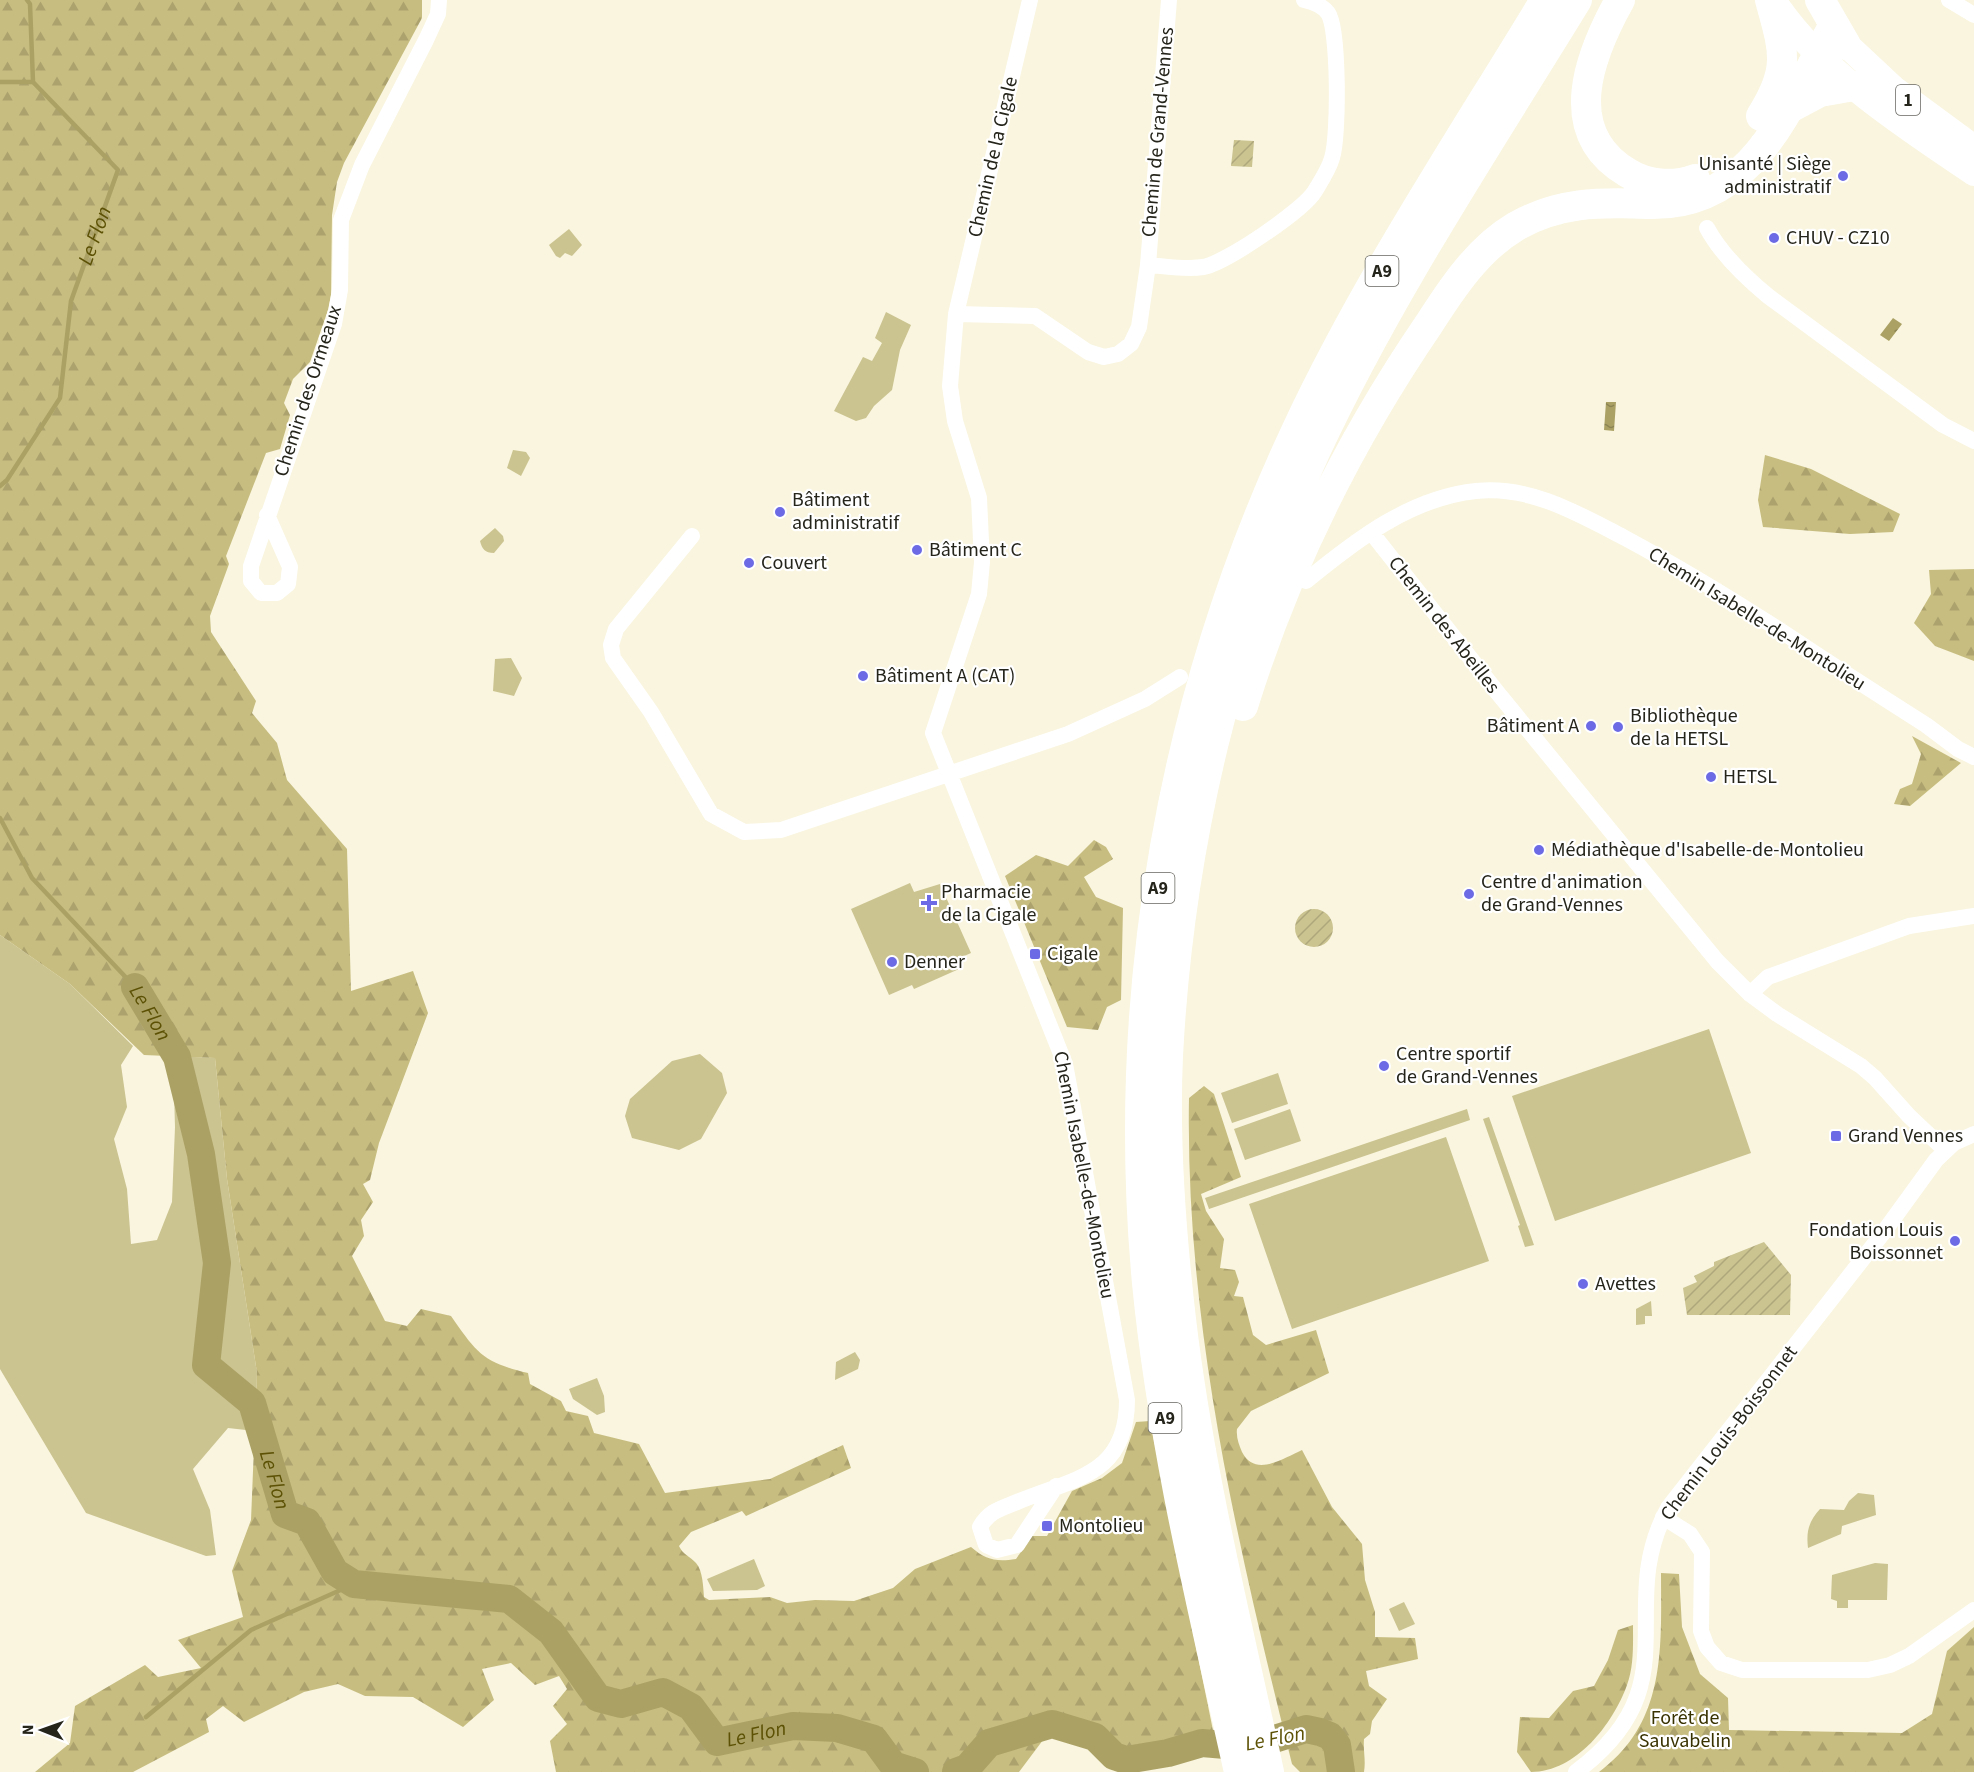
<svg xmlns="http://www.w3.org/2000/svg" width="1974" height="1772" viewBox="0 0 1974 1772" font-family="'Source Sans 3',sans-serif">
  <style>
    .green { fill: #cbc390 }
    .forest { fill: url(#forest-firs) }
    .garden { fill: url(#garden-furrows) }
    .water { fill: url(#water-ripples) }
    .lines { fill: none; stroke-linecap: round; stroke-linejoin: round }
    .stream { stroke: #aba165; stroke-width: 4.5 }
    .river { stroke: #aba165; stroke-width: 28 }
    .street { stroke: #fff; stroke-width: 16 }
    .primary { stroke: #fff; stroke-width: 26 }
    .highway { stroke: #fff; stroke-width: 30 }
    .poi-dot { fill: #6c6ae4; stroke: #fff; stroke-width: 2 }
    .labels { text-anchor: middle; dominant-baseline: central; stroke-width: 4.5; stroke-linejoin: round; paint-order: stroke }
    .shield { fill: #fff; stroke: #676660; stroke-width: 1.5 }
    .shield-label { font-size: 18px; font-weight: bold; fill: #26251c }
    .street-label { font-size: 20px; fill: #26251c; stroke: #fff }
    .poi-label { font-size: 20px; fill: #26251c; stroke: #fff; text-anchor: start }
    .park-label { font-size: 20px; fill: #383100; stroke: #fff }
    .water-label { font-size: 21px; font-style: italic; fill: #5c5104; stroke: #fff }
  </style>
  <defs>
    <pattern id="forest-firs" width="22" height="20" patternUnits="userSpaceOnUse" patternTransform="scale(1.5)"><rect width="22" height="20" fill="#c7bd80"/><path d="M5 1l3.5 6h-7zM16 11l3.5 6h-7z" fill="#aba26e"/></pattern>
    <pattern id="garden-furrows" width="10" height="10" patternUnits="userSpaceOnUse" patternTransform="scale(1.5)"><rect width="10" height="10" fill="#cbc390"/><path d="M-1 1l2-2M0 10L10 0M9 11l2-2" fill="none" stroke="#aea77c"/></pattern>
    <pattern id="water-ripples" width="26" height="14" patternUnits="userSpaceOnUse" patternTransform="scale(1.5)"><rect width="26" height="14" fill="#aba165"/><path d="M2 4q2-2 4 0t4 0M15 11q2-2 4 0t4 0" fill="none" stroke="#8b8352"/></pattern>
  </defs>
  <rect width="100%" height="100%" fill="#f9f5de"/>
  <path class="green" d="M 569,229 L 582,245 L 572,256 L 565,253 L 560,258 L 556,256 L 549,245 Z
    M 886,312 L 911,325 L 900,350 L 892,390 L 874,406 L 866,418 L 856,421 L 834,411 L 863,357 L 872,361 L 882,343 L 875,338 Z
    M 513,450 L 526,452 L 530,458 L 521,476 L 507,468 Z
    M 495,528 L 503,536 L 504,541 L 494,553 C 485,553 482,549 480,541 Z
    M 511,658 L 522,678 L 514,696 L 493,691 L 495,659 Z
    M 910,883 L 914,892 L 940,884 L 971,953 L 955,960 L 959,969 L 914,989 L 912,985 L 889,995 L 851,909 Z
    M 0,935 L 70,984 L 133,1046 L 121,1065 L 127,1107 L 114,1139 L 127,1189 L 131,1244 L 157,1240 L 172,1202 L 175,1127 L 173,1056 L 215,1058 L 227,1179 L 257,1373 L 255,1431 L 228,1428 L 193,1469 L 210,1510 L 216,1555 L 206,1556 L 86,1513 L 0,1369 Z
    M 1709,1029 L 1751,1153 L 1555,1221 L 1512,1096 Z
    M 700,1054 L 722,1073 L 727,1093 L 701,1139 L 679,1150 L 632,1138 L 625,1116 L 630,1099 L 672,1061 Z
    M 1278,1073 L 1288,1104 L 1232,1123 L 1221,1093 Z
    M 1290,1109 L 1301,1141 L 1245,1160 L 1234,1129 Z
    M 1467,1109 L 1470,1120 L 1209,1209 L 1205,1198 Z
    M 1489,1117 L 1534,1245 L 1525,1247 L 1518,1226 L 1520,1225 L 1483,1119 Z
    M 1446,1137 L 1489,1261 L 1292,1329 L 1249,1204 Z
    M 1651,1301 L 1652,1316 L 1645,1316 L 1645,1324 L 1636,1325 L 1636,1309 Z
    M 855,1352 L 860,1360 L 858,1369 L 835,1380 L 836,1362 Z
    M 597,1378 L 604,1396 L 605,1412 L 597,1415 L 573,1399 L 569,1389 Z
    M 1858,1493 L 1874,1495 L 1876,1515 L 1842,1526 L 1841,1534 L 1808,1548 C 1806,1531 1809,1521 1820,1509 L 1844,1510 L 1849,1501 Z
    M 754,1559 L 765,1586 L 757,1590 L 713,1591 L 707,1579 Z
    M 1875,1563 L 1888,1564 L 1887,1600 L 1848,1600 L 1848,1608 L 1837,1608 L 1837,1601 L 1831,1599 L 1832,1575 Z
    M 1404,1602 L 1415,1624 L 1399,1631 L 1389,1609 Z"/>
  <path class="forest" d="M 0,0 L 422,0 L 422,18 L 344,163 L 337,182 L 332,215 L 331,295 L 328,310 L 310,362 L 293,379 L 284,403 L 290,415 L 280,449 L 266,453 L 226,556 L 229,564 L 210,616 L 211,632 L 256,701 L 252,713 L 277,743 L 287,780 L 347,849 L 351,991 L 413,971 L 428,1013 L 379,1143 L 370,1180 L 363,1184 L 373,1202 L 361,1220 L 364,1236 L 352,1256 L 385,1321 L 407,1326 L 421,1309 L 451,1316 C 477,1353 482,1362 528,1373 L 530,1384 L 561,1401 L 566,1411 L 588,1416 L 594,1433 L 639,1444 L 665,1493 L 770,1479 L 843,1445 L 851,1468 L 746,1516 L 742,1511 L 691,1532 L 679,1546 C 683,1555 690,1556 696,1563 C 703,1571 703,1587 704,1597 L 709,1600 L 770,1597 L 787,1603 L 815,1600 L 854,1601 L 893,1588 L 915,1569 L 971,1547 C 986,1560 996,1562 1016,1559 L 1032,1536 L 1047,1536 L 1072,1491 L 1102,1478 L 1122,1463 L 1136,1422 L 1150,1421 L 1217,1750 L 1159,1762 L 1073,1731 L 1043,1740 L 1019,1772 L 556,1772 L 550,1741 L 567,1724 L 553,1706 L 567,1689 L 559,1676 L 535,1685 L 511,1663 L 482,1669 L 494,1700 L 463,1727 L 413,1697 L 365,1696 L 338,1684 L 304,1692 L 244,1722 L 223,1706 L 206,1719 L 209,1732 L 133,1772 L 35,1772 L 70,1743 L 75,1706 L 145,1665 L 158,1677 L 201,1668 L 178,1640 L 243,1617 L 232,1571 L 251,1520 L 257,1373 L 227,1179 L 215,1058 L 144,1055 L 70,984 L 0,935 Z
    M 1765,455 L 1811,469 L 1900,514 L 1893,532 L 1850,534 L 1763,527 L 1758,500 Z
    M 1974,569 L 1974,661 L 1935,646 L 1914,623 L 1931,594 L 1929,570 Z
    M 1912,736 L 1961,763 L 1910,806 L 1894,804 L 1900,789 L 1912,784 L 1921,754 Z
    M 1094,840 L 1106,847 L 1113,859 L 1084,877 L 1096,897 L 1123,908 L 1121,1000 L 1107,1007 L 1098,1030 L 1067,1027 L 1005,876 L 1036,855 L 1068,866 Z
    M 1204,1086 L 1214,1094 L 1241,1177 L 1201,1194 L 1206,1211 L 1224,1239 L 1220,1268 L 1235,1270 L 1239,1282 L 1234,1296 L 1243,1297 L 1253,1335 L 1266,1345 L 1316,1330 L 1329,1373 L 1251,1411 L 1237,1429 C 1236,1437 1239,1445 1242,1452 C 1255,1478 1284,1458 1302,1450 L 1332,1507 L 1362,1544 L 1365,1580 L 1375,1612 L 1375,1637 L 1415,1638 L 1418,1659 L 1366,1671 L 1369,1686 L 1387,1699 L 1372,1721 L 1370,1734 L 1364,1739 C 1363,1751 1366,1760 1364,1772 L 1300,1772 L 1292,1764 C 1238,1546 1185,1325 1189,1098 Z
    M 1661,1573 L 1679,1574 L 1682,1627 L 1700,1674 L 1728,1698 L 1729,1730 L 1902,1733 L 1932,1714 L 1947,1651 L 1974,1627 L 1974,1772 L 1599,1772 C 1667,1722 1661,1647 1661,1573 Z
    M 1633,1625 C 1633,1645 1634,1666 1627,1685 C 1613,1724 1576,1772 1531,1772 L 1517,1752 L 1520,1717 L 1549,1718 L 1573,1691 L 1594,1686 L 1608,1660 L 1618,1630 Z"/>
  <path class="garden" d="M 1234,140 L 1254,141 L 1252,167 L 1231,166 Z
    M1295 928a19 19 0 1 1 38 0a19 19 0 1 1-38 0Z
    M 1764,1242 L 1791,1275 L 1790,1315 L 1687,1315 L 1683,1288 L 1697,1282 L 1694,1276 L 1714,1266 L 1714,1262 Z"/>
  <path class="water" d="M 1893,318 L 1902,324 L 1889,341 L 1880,335 Z
    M 1606,402 L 1616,402 L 1614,431 L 1604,430 Z"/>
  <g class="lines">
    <g class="stream">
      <path d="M 0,82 L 33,82"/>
      <path id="s1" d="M 0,486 L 7,480 L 60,398 L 71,301 L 118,170 L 33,82 L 30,4 L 27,0"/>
      <path d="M 0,818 L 32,878 L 135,987"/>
      <path d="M 146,1717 L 251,1630 L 354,1584"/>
    </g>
    <g class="river">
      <path id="s2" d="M 135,987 L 177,1057 L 201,1154 L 217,1263 L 206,1365 L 252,1403 L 285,1514 L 307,1522 L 335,1572 L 354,1584 L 509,1599 L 551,1632 L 598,1698 L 621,1704 L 663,1692 L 691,1707 L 717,1742 L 793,1726 L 837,1728 L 874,1739 L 893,1765 L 915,1772"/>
      <path d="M 956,1772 L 967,1768 L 989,1743 L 1052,1724 L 1095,1737 L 1114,1756 L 1126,1760 L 1168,1753 L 1202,1743 L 1249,1747 L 1306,1729 L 1320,1732 L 1330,1736 L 1337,1745 L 1341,1772"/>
    </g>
    <path class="street" d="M 1030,0 L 956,314 L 950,386 L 955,421 L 979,498 L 982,562 L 979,594 L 933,733 L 1065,1064 L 1127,1400 C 1127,1475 1075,1478 1017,1502 C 1000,1509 989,1511 980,1527 L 986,1545 L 997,1550 L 1017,1545 L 1056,1486
      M 1949,0 L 1974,15
      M 1707,228 C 1721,254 1745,277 1768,296 L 1943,425 L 1974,441
      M 1148,265 C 1165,266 1186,270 1203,267 C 1224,264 1304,210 1315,191 C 1321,181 1329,169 1332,158 C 1339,137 1339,28 1328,13 C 1322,5 1313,2 1304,0
      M 956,314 L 1035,316 L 1088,352 L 1104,357 L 1118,354 L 1131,344 L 1139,327 L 1148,265 L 1169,0
      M 267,515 L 290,567 L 288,584 L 277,593 L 261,593 L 251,581 L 251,566 L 334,324 L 340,290 L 341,220 L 362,165 L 426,40 L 438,14 L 439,0
      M 1371,532 L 1497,692 L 1717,961 L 1750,994 L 1777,1014 L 1861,1066 L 1875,1078 L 1909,1116 L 1945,1150
      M 692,536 L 616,629 L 611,645 L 613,658 L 651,712 L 711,814 L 744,832 L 781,830 L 1068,734 L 1145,699 L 1180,677
      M 1306,581 C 1356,540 1410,498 1476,491 C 1530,485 1579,514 1625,538 C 1679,567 1730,598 1781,631 C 1829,663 1877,694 1926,725 L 1958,749 L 1974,757
      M 1750,994 L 1768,977 L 1909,926 L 1974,916
      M 1663,1517 L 1690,1534 L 1702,1552 L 1701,1631 L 1707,1647 L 1721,1663 L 1742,1670 L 1868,1670 L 1890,1665 L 1909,1656 L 1974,1610
      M 1576,1772 C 1694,1684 1613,1609 1668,1508 L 1883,1233 L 1936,1160 L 1954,1143 L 1974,1134"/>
    <path class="primary" d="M 1773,0 C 1821,73 1903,125 1974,173
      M 1833,32 L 1894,89 L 1974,148"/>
    <path class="highway" d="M 1620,0 C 1590,54 1558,132 1628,173 C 1647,185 1673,187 1695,179
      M 1820,0 L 1846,45
      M 1788,109 L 1820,92 L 1854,86
      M 1761,116 C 1791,69 1784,51 1770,0
      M 1243,706 C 1285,571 1349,441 1429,324 C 1452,288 1478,249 1515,227 C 1557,202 1600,202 1647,204 C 1754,208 1787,108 1831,30
      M 1239,1772 C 1203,1610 1163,1448 1147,1283 C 1120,992 1172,696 1296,431 C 1366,281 1459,142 1545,0
      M 1269,1772 C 1237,1622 1199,1472 1181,1319 C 1171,1233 1164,1143 1168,1056 C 1179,846 1228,639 1317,448 C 1390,292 1487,147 1577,0"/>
  </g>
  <g class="poi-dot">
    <circle cx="1843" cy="176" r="6"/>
    <circle cx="1774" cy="238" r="6"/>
    <circle cx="780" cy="512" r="6"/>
    <circle cx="917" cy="550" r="6"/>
    <circle cx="749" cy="563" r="6"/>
    <circle cx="863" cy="676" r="6"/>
    <circle cx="1591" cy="726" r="6"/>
    <circle cx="1618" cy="727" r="6"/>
    <circle cx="1711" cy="777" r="6"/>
    <circle cx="1539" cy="850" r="6"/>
    <circle cx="1469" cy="894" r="6"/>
    <path d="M926 894h6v6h6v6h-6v6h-6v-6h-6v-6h6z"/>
    <rect x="1029" y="948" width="12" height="12" rx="3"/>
    <circle cx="892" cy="962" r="6"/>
    <circle cx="1384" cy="1066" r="6"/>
    <rect x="1830" y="1130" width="12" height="12" rx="3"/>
    <circle cx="1955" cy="1241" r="6"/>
    <circle cx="1583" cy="1284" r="6"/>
    <rect x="1041" y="1520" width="12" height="12" rx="3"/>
  </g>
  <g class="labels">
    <g class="shield">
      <rect x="1896" y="85" width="24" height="30" rx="4.5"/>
      <rect x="1365.5" y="256" width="33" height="30" rx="4.5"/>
      <rect x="1141.5" y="873" width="33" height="30" rx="4.5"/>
      <rect x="1148.5" y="1403" width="33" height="30" rx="4.5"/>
    </g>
    <g class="shield-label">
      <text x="1908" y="100">1</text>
      <text x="1382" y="271">A9</text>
      <text x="1158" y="888">A9</text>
      <text x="1165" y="1418">A9</text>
    </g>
    <g class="street-label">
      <text transform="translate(1158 132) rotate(-85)">Chemin de Grand-Vennes</text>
      <text transform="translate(993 157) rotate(-77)">Chemin de la Cigale</text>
      <text transform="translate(308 391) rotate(-72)">Chemin des Ormeaux</text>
      <text transform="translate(1757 619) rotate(32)">Chemin Isabelle-de-Montolieu</text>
      <text transform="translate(1444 625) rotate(52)">Chemin des Abeilles</text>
      <text transform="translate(1084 1175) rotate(79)">Chemin Isabelle-de-Montolieu</text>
      <text transform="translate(1729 1433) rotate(-53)">Chemin Louis-Boissonnet</text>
    </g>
    <g class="poi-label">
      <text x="1831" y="164" text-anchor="end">Unisanté | Siège<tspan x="1831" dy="23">administratif</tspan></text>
      <text x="1786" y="238">CHUV - CZ10</text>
      <text x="792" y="500">Bâtiment<tspan x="792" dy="23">administratif</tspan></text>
      <text x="929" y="550">Bâtiment C</text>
      <text x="761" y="563">Couvert</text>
      <text x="875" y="676">Bâtiment A (CAT)</text>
      <text x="1630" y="716">Bibliothèque<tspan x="1630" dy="23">de la HETSL</tspan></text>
      <text x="1579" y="726" text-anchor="end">Bâtiment A</text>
      <text x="1723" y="777">HETSL</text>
      <text x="1551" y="850">Médiathèque d'Isabelle-de-Montolieu</text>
      <text x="1481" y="882">Centre d'animation<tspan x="1481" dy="23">de Grand-Vennes</tspan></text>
      <text x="941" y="892">Pharmacie<tspan x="941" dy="23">de la Cigale</tspan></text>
      <text x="1047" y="954">Cigale</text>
      <text x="904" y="962">Denner</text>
      <text x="1396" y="1054">Centre sportif<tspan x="1396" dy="23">de Grand-Vennes</tspan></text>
      <text x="1848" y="1136">Grand Vennes</text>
      <text x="1943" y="1230" text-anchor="end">Fondation Louis<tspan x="1943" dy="23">Boissonnet</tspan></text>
      <text x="1595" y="1284">Avettes</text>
      <text x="1059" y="1526">Montolieu</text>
    </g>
    <g class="park-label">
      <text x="1685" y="1718">Forêt de<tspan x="1685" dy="23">Sauvabelin</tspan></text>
    </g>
    <g class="water-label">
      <text stroke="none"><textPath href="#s1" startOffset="274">Le Flon</textPath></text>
      <text stroke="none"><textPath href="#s2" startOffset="30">Le Flon</textPath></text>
      <text stroke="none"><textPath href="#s2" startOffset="534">Le Flon</textPath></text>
      <text stroke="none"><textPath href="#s2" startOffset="1146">Le Flon</textPath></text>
      <text transform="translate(1275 1738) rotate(-11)">Le Flon</text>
    </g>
  </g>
  <g transform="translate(42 1730) rotate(271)" stroke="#ffffff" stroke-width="4.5" paint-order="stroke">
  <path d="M0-4.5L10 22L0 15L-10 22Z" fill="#26251c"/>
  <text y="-9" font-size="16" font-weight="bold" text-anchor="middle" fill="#26251c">N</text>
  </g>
</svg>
